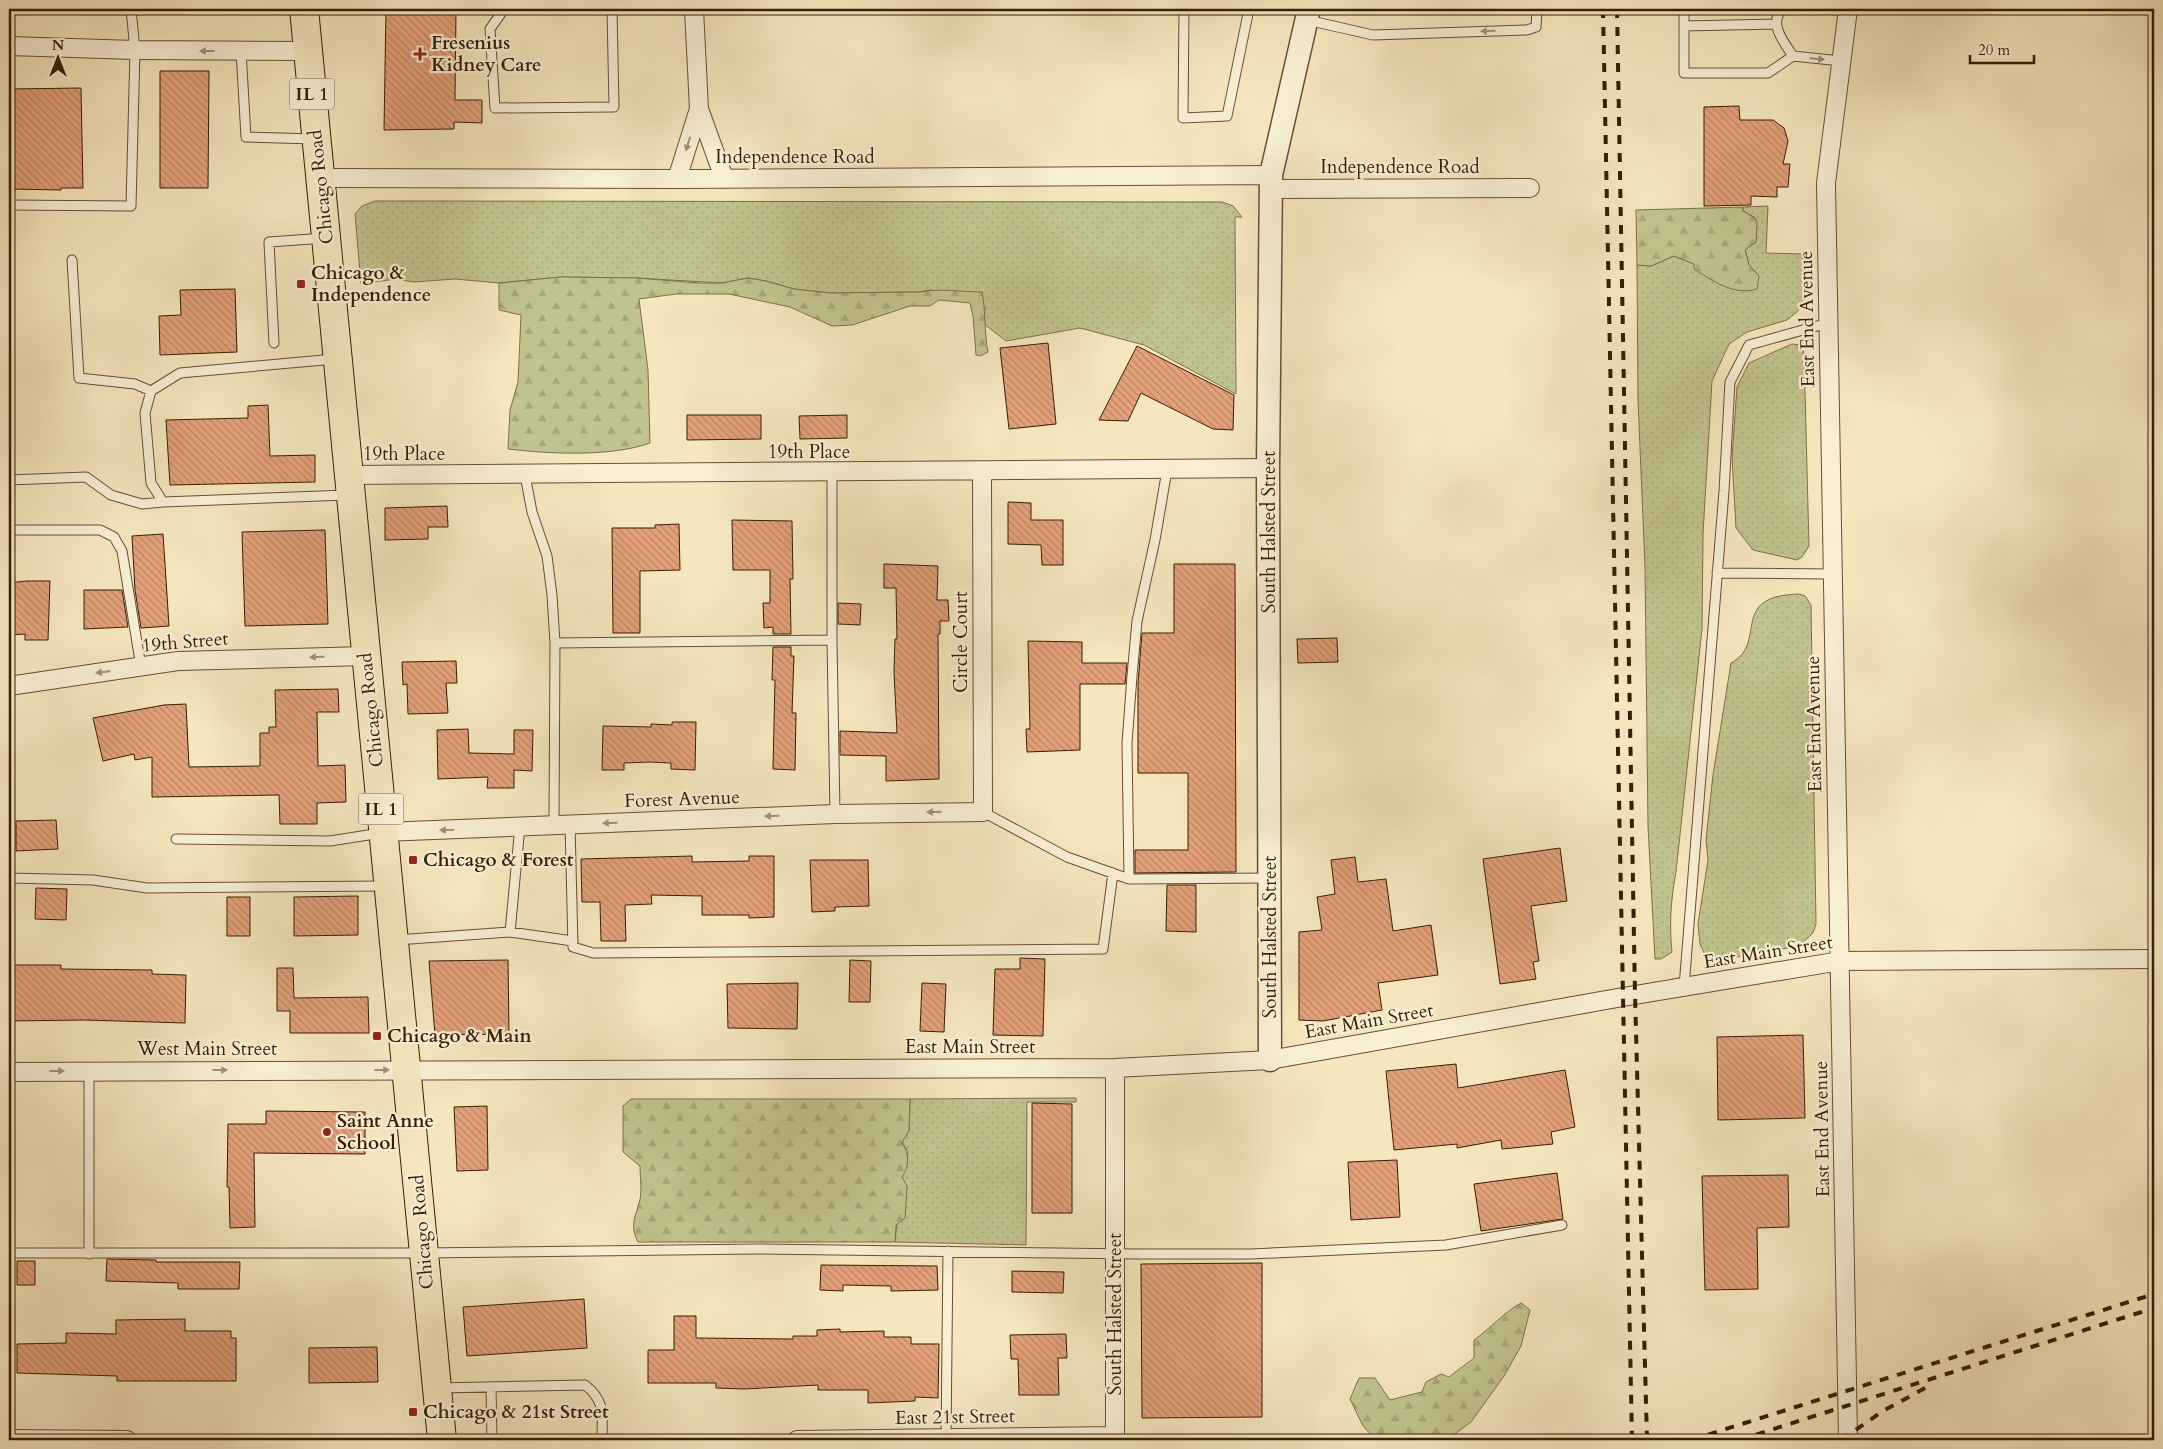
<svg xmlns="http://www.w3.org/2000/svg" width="2163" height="1449" viewBox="0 0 2163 1449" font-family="Cardo,serif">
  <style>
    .grass { fill: url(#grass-dots); stroke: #7c704a }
    .forest { fill: url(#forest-firs); stroke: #7c704a }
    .building { fill: url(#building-back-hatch); stroke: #371d05 }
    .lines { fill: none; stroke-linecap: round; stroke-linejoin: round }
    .service-casing { stroke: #664f33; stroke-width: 11 }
    .minor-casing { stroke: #664f33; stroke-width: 20 }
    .tertiary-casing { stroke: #664f33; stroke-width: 25 }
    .primary-casing { stroke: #371d05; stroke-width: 30 }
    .service { stroke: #f8efd5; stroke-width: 9 }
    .minor { stroke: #f8efd5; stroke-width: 18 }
    .tertiary { stroke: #f8efd5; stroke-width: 22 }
    .primary { stroke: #f5e6be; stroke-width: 28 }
    .rail { stroke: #371d05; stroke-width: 4; stroke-dasharray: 9 9; stroke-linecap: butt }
    .oneway { fill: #a19077 }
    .poi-dot { fill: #8f2418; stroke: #f8efd5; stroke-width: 2 }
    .labels { text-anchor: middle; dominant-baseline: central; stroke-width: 4.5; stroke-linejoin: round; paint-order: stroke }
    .shield { fill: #f8efd5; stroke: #715c43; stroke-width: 1 }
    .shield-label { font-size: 18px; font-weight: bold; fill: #371d05 }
    .poi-label { font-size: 19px; font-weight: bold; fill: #371d05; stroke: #f8efd5; text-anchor: start }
    .street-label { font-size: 19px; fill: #371d05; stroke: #f8efd5 }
  </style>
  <defs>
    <pattern id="grass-dots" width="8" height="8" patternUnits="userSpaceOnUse" patternTransform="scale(1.25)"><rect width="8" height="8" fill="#c1c38e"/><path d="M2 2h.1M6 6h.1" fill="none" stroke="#a6a779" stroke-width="1.8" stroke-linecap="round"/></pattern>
    <pattern id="forest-firs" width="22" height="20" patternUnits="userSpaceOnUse" patternTransform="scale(1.25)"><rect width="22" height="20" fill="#c1c38e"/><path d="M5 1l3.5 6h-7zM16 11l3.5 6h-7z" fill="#a6a779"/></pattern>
    <pattern id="building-back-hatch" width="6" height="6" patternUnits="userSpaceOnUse" patternTransform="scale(1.25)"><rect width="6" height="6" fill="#e5a17b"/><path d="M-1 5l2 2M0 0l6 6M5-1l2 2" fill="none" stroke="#ba8363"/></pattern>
  </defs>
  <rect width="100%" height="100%" fill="#f5e6be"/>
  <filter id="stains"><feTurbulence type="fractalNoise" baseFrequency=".004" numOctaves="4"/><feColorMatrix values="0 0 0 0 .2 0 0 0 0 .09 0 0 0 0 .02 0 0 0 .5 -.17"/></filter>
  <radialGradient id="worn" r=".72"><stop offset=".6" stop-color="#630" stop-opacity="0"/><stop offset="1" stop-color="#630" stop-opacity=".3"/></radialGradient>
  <path class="grass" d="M 375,201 L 1222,202 L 1233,206 L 1242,217 L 1235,217 L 1236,394 L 1144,345 L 1080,328 L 1006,341 L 984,324 L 985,307 L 931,290 L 920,292 L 831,293 L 794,289 L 766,281 L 748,278 L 722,283 L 636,278 L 561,277 L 499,283 L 455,279 L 414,282 L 395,279 L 361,284 L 355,214 L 362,206 Z
    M 1768,206 L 1766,253 L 1802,254 L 1805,299 L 1797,312 L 1787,320 L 1747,332 L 1729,344 L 1712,381 L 1703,534 L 1702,629 L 1676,872 C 1671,899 1669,924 1672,952 L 1661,959 L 1655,959 L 1648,826 L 1645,567 L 1638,400 L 1637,265 L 1651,266 L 1674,256 L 1694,264 L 1695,269 L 1759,276 L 1749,265 L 1745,249 L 1756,242 L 1755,218 L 1743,211 L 1743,207 Z
    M 1792,344 L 1800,345 L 1804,353 L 1809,546 L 1802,557 L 1797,560 L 1753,550 L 1736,528 L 1732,457 L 1737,387 L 1749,363 Z
    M 1799,594 L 1805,596 L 1811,605 L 1816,924 L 1813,933 L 1799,946 L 1715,961 L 1704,953 L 1700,944 L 1698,924 L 1708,860 L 1706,840 L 1713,775 L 1731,663 C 1769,643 1727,596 1799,594 Z
    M 1076,1098 L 1076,1102 L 1027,1102 L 1026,1245 L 895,1242 L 902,1177 L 908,1152 L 902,1142 L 909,1131 L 910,1099 Z"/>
  <path class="forest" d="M 1743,207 L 1743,211 L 1755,218 L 1757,223 L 1756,242 L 1745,250 L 1749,265 L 1759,276 L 1757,289 C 1734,296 1713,281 1694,269 L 1694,264 L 1674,256 L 1651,266 L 1637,265 L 1636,210 Z
    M 561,277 L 636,278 L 700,283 L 722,283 L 748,278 L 766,281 L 794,289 L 831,293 L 920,292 C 939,288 962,292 982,292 C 986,312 984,332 988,352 L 980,356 L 976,355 L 973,316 L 970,303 L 939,300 L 930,306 L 910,306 L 852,325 L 832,326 L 790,307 L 729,294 L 676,294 L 639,299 L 648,370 L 650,443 C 611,457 550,454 508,449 L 510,410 L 518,382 L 521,315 L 499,310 L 499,283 Z
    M 631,1099 L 910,1099 L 909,1131 L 902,1142 C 909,1155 910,1165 902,1177 L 907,1186 L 905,1218 L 896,1225 L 895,1242 L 638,1242 C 629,1225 636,1216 640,1199 C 642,1189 640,1176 640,1166 L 623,1152 L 623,1106 Z
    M 1521,1303 L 1530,1310 L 1521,1346 L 1504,1376 L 1471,1422 L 1447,1440 L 1376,1440 L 1363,1426 L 1350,1399 L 1359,1378 L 1375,1378 L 1390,1400 L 1422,1392 L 1426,1382 L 1441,1374 L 1449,1377 L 1474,1358 L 1474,1340 C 1491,1328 1503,1313 1521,1303 Z"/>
  <path class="building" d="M 386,9 L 456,9 L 455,100 L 482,100 L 482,123 L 454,122 L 454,129 L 384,130 Z
    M 160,71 L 209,71 L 208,188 L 160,188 Z
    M 81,88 L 83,188 L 61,188 L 61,190 L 9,189 L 9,89 Z
    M 1739,106 L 1740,120 L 1773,120 L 1784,128 L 1788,141 L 1783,164 L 1790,164 L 1788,187 L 1777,187 L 1777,197 L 1751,196 L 1751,205 L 1704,206 L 1704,107 Z
    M 235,289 L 237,352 L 160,355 L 159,316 L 181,315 L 180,290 Z
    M 1048,343 L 1056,424 L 1009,429 L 1000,348 Z
    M 1137,346 L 1234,395 L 1233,430 L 1213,429 L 1141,393 L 1128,421 L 1099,420 Z
    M 268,405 L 270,456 L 315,455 L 315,482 L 170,485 L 166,420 L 248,418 L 248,406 Z
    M 687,415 L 761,415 L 761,439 L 687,440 Z
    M 847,415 L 847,438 L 800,439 L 799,416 Z
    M 1008,502 L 1031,503 L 1031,520 L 1063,520 L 1063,565 L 1042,565 L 1041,545 L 1008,544 Z
    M 447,506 L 448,527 L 428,527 L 428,539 L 385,540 L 385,508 Z
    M 732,520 L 792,521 L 793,579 L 790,579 L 791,634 L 773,634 L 773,627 L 764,628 L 763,603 L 770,603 L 770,570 L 733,570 Z
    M 679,524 L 680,570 L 640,571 L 640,633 L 613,633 L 612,528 L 655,528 L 655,525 Z
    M 325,530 L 328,624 L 245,626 L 242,532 Z
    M 163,534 L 169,626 L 141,628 L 135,590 L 132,536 Z
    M 884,564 L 938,566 L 937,600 L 948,600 L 949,621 L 940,621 L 940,634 L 938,634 L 939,779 L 886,781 L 886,756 L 840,755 L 840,731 L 897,733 L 894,672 L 895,639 L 897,639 L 896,588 L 884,588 Z
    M 1174,564 L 1235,564 L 1236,872 L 1135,873 L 1135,850 L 1188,850 L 1188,773 L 1138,773 L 1138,684 L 1142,633 L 1174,633 Z
    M 26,581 L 50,581 L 48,640 L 25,640 L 25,634 L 9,635 L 9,583 Z
    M 84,590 L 122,590 L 128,627 L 84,629 Z
    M 838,603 L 861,604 L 860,625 L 838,624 Z
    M 1337,638 L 1338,662 L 1298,663 L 1297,639 Z
    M 1028,641 L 1082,642 L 1082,663 L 1127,663 L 1125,684 L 1080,684 L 1080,750 L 1027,752 L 1026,729 L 1030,729 Z
    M 773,647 L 791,647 L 791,656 L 794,656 L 792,713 L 796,713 L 795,770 L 773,769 L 775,680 L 772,680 Z
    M 456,661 L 457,683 L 446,683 L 448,713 L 408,714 L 407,684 L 403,685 L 402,662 Z
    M 338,689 L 339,712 L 317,712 L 318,766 L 345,765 L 346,802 L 317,803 L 317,824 L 280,824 L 279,795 L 152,797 L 152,757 L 135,760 L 134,754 L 103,761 L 93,718 L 164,705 L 186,704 L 189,767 L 260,766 L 260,733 L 269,733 L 269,727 L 276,727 L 275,690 Z
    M 672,722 L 696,722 L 695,770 L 671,769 L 671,763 L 650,762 L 624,763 L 624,770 L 602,770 L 603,726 L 651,727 L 651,724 L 672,725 Z
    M 468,729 L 469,753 L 514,754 L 514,730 L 533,730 L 532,771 L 514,770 L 514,788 L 487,788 L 488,777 L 438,779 L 437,730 Z
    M 56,820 L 58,849 L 16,851 L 16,821 Z
    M 1560,848 L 1567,901 L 1531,906 L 1539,961 L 1533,962 L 1536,979 L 1500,984 L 1483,859 Z
    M 692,856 L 692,862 L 749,861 L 749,856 L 774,856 L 774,917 L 749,918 L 749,915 L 702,915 L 702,896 L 651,895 L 652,904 L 625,905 L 626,941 L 601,941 L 600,902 L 582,902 L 581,859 Z
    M 1355,857 L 1358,882 L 1386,879 L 1393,931 L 1431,925 L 1438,975 L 1378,983 L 1382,1010 L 1323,1021 L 1299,1020 L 1299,932 L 1322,930 L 1317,897 L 1335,894 L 1331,860 Z
    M 810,860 L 868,860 L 869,906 L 835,907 L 835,911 L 812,912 Z
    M 1167,885 L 1196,885 L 1196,932 L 1166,931 Z
    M 36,888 L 67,889 L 66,920 L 35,919 Z
    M 358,896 L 358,935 L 294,936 L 294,897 Z
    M 227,897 L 250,897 L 250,936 L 227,936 Z
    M 1020,958 L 1045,959 L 1043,1036 L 993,1035 L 995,969 L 1020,969 Z
    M 508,960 L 509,1034 L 435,1035 L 429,961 Z
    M 850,960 L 871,961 L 870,1002 L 849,1002 Z
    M 9,965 L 61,965 L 61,969 L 152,970 L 152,974 L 186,975 L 185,1023 L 85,1020 L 9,1021 Z
    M 277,968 L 293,968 L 294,998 L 368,997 L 369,1033 L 290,1033 L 290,1011 L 277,1011 Z
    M 798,983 L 797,1029 L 728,1028 L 727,984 Z
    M 922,983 L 946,984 L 944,1032 L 920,1031 Z
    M 1803,1035 L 1805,1118 L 1718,1120 L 1717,1037 Z
    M 1456,1064 L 1458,1088 L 1565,1070 L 1575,1127 L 1551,1132 L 1553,1144 L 1502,1149 L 1501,1140 L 1457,1148 L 1457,1144 L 1394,1150 L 1386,1071 Z
    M 1032,1103 L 1072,1104 L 1072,1213 L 1032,1213 Z
    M 487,1106 L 488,1170 L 457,1171 L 454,1107 Z
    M 266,1111 L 365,1112 L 365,1154 L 254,1153 L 255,1227 L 230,1228 L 229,1187 L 227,1187 L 228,1124 L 266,1124 Z
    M 1397,1160 L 1400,1217 L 1351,1220 L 1348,1162 Z
    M 1557,1173 L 1563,1219 L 1481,1231 L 1474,1184 Z
    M 1788,1175 L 1789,1227 L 1757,1228 L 1758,1289 L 1705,1290 L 1702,1176 Z
    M 107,1259 L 156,1260 L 156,1262 L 240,1262 L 239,1289 L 178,1289 L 178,1283 L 106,1281 Z
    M 17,1261 L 35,1261 L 35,1285 L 17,1285 Z
    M 1262,1263 L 1262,1417 L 1142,1418 L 1141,1264 Z
    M 821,1265 L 937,1266 L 938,1290 L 891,1291 L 891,1286 L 843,1285 L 843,1291 L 820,1290 Z
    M 1012,1271 L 1064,1272 L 1063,1293 L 1012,1292 Z
    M 584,1299 L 587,1348 L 467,1356 L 463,1307 Z
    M 674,1316 L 696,1316 L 696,1338 L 793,1339 L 793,1336 L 817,1336 L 817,1330 L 840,1329 L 840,1332 L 884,1331 L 884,1337 L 911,1337 L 911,1344 L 939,1344 L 938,1398 L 915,1397 L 915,1401 L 868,1403 L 868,1390 L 818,1390 L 818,1385 L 744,1389 L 716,1388 L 716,1383 L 648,1383 L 648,1350 L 674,1350 Z
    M 185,1319 L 185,1331 L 231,1331 L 231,1338 L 236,1338 L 236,1381 L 117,1381 L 117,1376 L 17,1373 L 17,1344 L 66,1343 L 66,1333 L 116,1334 L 116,1320 Z
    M 1066,1334 L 1067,1358 L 1058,1358 L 1059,1395 L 1019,1395 L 1018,1359 L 1011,1359 L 1010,1335 Z
    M 377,1347 L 378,1382 L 309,1383 L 309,1348 Z"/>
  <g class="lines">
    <defs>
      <path id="service" d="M 504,9 L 490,29 L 495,108 L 614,107 L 612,9
        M 1184,9 L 1183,118 L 1227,116 L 1249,9
        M 1684,9 L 1684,73 L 1768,73 L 1793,56 L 1841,61
        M 1783,9 C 1767,22 1785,44 1793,56
        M 1307,20 L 1373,35 L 1527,30 L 1536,27 L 1537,9
        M 1684,26 L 1776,24
        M 241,51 L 246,137 L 314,139
        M 9,205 L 131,206 L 135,50 L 131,9
        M 72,260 L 79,378 L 135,384 L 151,391
        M 274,343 L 269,242 L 325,238
        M 335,359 L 180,373 L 151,391 L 145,413 L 151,483 L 163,502 L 347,495
        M 832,473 L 832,640 L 835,814
        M 525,475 L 532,512 L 547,556 L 552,595 L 555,643 L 554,825
        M 9,480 L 86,477 L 111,495 L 142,504 L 163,502
        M 9,530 L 100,530 L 114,537 L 122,551 L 141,667
        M 1717,573 L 1833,574
        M 555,643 L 832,640
        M 983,812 L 1067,857 L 1129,879 L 1270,878
        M 570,824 L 573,947 L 593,953 L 1103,949 L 1113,873
        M 176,839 L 330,841 L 381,833
        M 9,878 L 93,880 L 147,888 L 385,886
        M 1129,879 L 1127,743 L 1132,676 L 1137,621 L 1155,540 L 1167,470
        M 510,932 L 573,941
        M 396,940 L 510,932 L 520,826
        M 1684,987 L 1724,491 L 1730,382 L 1749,345 L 1828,323
        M 89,1071 L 89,1254
        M 9,1253 L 424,1253 L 757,1249 L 1137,1254 L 1251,1254 L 1446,1245 L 1562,1225
        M 491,1387 L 492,1440
        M 439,1388 L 585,1385 C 606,1401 602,1416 602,1440
        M 946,1440 L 948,1251"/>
      <path id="minor" d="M 694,9 L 699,109 L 724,178
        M 1848,9 L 1826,183 L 1848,1440
        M 9,46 L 135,50 L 308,51
        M 321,178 L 677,179 L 1271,175
        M 677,179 L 699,109
        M 1271,189 L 1530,188
        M 349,475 L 1268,468
        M 9,686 L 178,661 L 366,656
        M 383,832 L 835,814 L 983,812 L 982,472
        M 1115,1068 L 1115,1440
        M 9,1072 L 1115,1068 L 1270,1060 L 1623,997 L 1840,961 L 2154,959
        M 9,1439 L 127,1440
        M 797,1440 L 1115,1436"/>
      <path id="tertiary" d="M 1270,1060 L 1268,468 L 1271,175 L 1309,9"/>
      <path id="primary" d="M 304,9 L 442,1440"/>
    </defs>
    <use href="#service" class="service-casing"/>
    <use href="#minor" class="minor-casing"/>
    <use href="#tertiary" class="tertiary-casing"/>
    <use href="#primary" class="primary-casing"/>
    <use href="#service" class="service"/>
    <use href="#minor" class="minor"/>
    <use href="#tertiary" class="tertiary"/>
    <use href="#primary" class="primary"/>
    <path class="rail" d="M 1603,9 L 1632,1440
      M 1617,9 L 1635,994 L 1647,1440
      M 1691,1440 L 2154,1294
      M 1739,1440 L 2154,1308
      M 1841,1440 L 1883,1411 L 1927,1387"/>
  </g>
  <defs><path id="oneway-solid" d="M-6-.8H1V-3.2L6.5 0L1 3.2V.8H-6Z" transform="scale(1.25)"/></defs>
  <g class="oneway">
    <use href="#oneway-solid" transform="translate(1488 31) rotate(178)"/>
    <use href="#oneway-solid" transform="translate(207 51) rotate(-180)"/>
    <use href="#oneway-solid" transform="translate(1817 59) rotate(5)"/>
    <use href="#oneway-solid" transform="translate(688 144) rotate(107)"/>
    <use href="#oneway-solid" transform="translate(317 657) rotate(178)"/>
    <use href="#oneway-solid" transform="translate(103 672) rotate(172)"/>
    <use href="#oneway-solid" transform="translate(934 812) rotate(179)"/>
    <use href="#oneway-solid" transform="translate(772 816) rotate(178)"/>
    <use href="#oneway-solid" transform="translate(610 823) rotate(178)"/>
    <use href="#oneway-solid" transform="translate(447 830) rotate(178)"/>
    <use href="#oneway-solid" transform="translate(220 1070)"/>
    <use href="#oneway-solid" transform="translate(382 1070)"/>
    <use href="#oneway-solid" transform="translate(57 1071)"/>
  </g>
  <g class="poi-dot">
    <path d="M417.5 46.5h5v5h5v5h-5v5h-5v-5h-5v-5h5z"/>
    <rect x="296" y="279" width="10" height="10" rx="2.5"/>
    <rect x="408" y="855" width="10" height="10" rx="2.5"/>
    <rect x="372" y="1031" width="10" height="10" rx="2.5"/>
    <circle cx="327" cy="1132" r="5"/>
    <rect x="408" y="1407" width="10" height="10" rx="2.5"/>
  </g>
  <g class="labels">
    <g class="shield">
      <rect x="289.5" y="78.5" width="45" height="31" rx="4"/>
      <rect x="358.5" y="793.5" width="45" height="31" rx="4"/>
    </g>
    <g class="shield-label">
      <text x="312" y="94">IL 1</text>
      <text x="381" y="809">IL 1</text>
    </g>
    <g class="poi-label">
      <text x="431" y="43">Fresenius<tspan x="431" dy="22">Kidney Care</tspan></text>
      <text x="311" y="273">Chicago &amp;<tspan x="311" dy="22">Independence</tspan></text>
      <text x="423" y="860">Chicago &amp; Forest</text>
      <text x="387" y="1036">Chicago &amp; Main</text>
      <text x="337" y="1121">Saint Anne<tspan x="337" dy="22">School</tspan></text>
      <text x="423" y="1412">Chicago &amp; 21st Street</text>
    </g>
    <g class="street-label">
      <text x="795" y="157">Independence Road</text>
      <text x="1400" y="167">Independence Road</text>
      <text transform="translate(321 187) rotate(-96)">Chicago Road</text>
      <text transform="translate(1807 319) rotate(-91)">East End Avenue</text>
      <text x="809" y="452">19th Place</text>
      <text x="404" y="454">19th Place</text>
      <text transform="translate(1269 532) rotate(-90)">South Halsted Street</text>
      <text transform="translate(185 642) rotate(-5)">19th Street</text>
      <text transform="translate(961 642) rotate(-90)">Circle Court</text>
      <text transform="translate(371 710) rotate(-96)">Chicago Road</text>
      <text transform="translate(1814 724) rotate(-91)">East End Avenue</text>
      <text transform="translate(682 799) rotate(-2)">Forest Avenue</text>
      <text transform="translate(1270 937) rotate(-90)">South Halsted Street</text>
      <text transform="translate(1768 952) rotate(-9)">East Main Street</text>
      <text transform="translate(1369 1021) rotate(-10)">East Main Street</text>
      <text x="970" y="1047">East Main Street</text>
      <text x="207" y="1049">West Main Street</text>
      <text transform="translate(1822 1129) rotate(-91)">East End Avenue</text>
      <text transform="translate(422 1232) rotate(-95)">Chicago Road</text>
      <text transform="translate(1115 1314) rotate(-90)">South Halsted Street</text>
      <text transform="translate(955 1417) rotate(-1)">East 21st Street</text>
    </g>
  </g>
  <rect width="2163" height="1449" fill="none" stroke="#f5e6be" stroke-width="30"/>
  <rect x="10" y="10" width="2143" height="1429" fill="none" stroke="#371d05" stroke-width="2.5"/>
  <rect x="15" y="15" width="2133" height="1419" fill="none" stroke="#371d05"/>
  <g transform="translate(58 58)" stroke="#f8efd5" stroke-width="4" paint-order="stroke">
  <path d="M0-4L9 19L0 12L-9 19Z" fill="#371d05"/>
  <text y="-8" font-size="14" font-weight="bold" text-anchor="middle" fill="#371d05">N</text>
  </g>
  <path d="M1970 55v8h64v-8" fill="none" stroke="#371d05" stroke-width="2.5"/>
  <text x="1978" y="55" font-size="15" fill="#371d05" stroke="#f8efd5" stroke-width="4" paint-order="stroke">20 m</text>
  <rect width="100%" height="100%" filter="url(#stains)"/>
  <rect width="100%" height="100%" fill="url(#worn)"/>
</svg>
